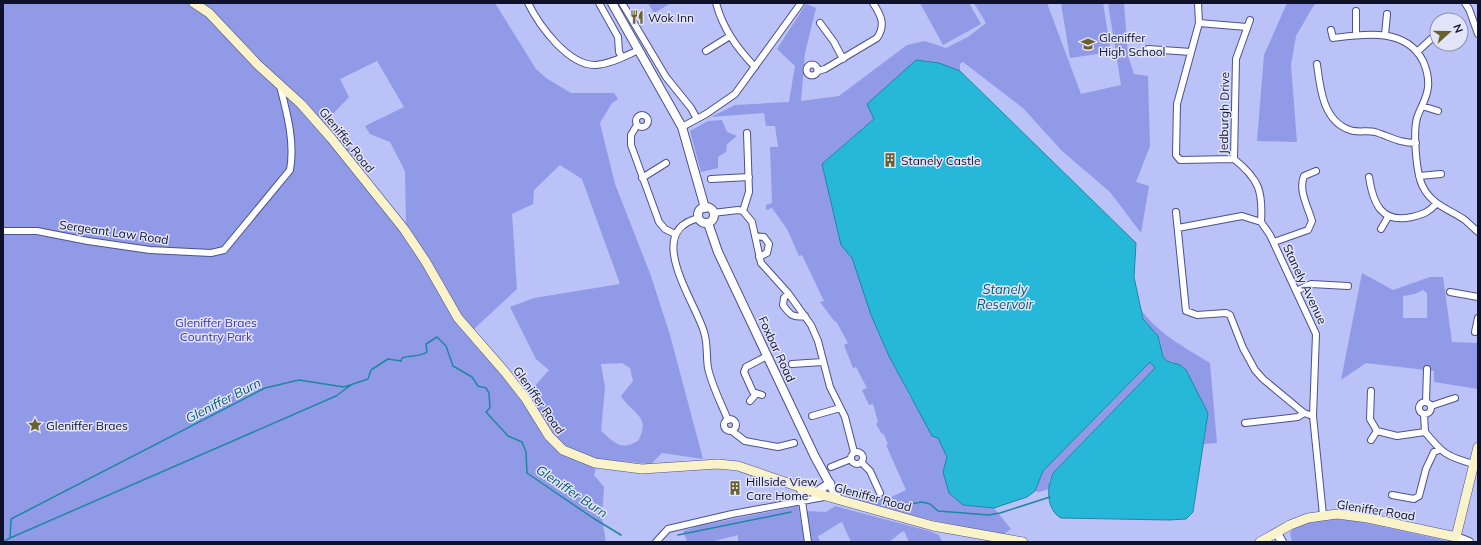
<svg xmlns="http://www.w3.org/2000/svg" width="1481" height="545" viewBox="0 0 1481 545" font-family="Mulish,sans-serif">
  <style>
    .green { fill: #919ae6; fill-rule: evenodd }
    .water { fill: #27b8d9; stroke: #2086a4 }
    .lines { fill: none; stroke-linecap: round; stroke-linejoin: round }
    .stream { stroke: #2086a4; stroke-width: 1.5 }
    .minor-casing { stroke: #4c528b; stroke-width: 8 }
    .tertiary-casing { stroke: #4c528b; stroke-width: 10 }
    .secondary-casing { stroke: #4c528b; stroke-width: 10 }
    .minor { stroke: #fff; stroke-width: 6 }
    .tertiary { stroke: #fff; stroke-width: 8 }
    .secondary { stroke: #faf2c9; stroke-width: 9 }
    .labels { text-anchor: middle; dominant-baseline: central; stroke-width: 3; stroke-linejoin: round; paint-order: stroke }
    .poi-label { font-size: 12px; fill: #0f1128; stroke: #e2e5fa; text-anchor: start }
    .street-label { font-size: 12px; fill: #0f1128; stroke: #e2e5fa }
    .park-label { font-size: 12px; fill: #3b33ab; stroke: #e2e5fa }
    .water-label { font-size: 13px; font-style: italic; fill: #055667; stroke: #e2e5fa }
  </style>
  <rect width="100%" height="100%" fill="#bac2f7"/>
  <path class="green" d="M 3,3 L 495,3 L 536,69 L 546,78 L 571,93 L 614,93 L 618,99 L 612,103 L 600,123 L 615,184 L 651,276 L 670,335 L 703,459 L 662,453 L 651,464 L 598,459 L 594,475 L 604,487 L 602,518 L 606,542 L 3,542 ZM 377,61 L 404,107 L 365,126 L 370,134 L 390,142 L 405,171 L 406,223 L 372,184 L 342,138 L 331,116 L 349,97 L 340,79 ZM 560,165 L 582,179 L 620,284 L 534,298 L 510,307 L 536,359 L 549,370 L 533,388 L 531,398 L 504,363 L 474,329 L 517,289 L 512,214 L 533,204 L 534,190 ZM 622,363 L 630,368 L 633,381 L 621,396 C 632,414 652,416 638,441 C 620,451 615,443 601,431 L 605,388 L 601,364 Z
    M 648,3 L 671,3 L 654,13 Z
    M 920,3 L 969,3 L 981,24 L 943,45 Z
    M 974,3 L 1047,3 L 1081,94 L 1121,85 L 1108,3 L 1124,3 L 1128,56 L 1134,74 L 1148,76 L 1150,146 L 1136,182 L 1149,186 L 1141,233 L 1110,192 L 1062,151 L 1023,108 L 963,62 L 960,64 L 960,71 L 939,63 L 822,164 L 841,244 L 852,258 L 871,315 L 909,395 L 938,438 L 947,457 L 943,472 L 963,505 L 994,508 L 1011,529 L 1002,535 L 903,514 L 850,498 L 845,495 L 844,487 L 889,498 L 906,490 L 886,445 L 888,444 L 883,433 L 882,434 L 876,424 L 878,422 L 873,404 L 869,405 L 862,390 L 867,388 L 856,367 L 853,368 L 844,345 L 848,343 L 836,321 L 835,322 L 820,302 L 824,301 L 802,255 L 799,256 L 787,229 L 772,208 L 766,210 L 766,205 L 772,203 L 770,147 L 778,147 L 775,126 L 766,126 L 764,113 L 711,117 L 735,105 L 789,102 L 795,66 L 777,49 L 806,4 L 816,8 L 805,53 L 801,101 L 839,96 L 907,45 L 925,41 L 946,48 L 968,37 L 986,23 Z
    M 1061,3 L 1103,3 L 1111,52 L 1070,58 Z
    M 1287,3 L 1319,3 L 1314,5 L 1296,36 L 1291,65 L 1297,142 L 1257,141 L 1264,55 Z
    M 722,120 L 727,132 L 737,136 L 727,144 L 726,152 L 718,157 L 718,168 L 701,172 L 690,131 L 708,121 Z
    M 1362,273 L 1393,290 L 1430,277 L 1443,277 L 1452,342 L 1478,343 L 1478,389 L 1434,382 L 1434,371 L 1366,363 L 1341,380 ZM 1423,290 L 1427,293 L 1427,318 L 1403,318 L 1403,296 L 1415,294 Z
    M 1139,307 C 1157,333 1184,347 1210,363 L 1217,443 L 1204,444 L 1208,413 L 1174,362 L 1167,361 L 1163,357 L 1158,336 L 1143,319 Z
    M 1150,362 L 1156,367 L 1054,472 L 1049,480 L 1049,489 L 1039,492 L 1035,491 L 1043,471 Z
    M 798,506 L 805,542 L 738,542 L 738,535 L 710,542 L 687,542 L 683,531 L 702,525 Z
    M 835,506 L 929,531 L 939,535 L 942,542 L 909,542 L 904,531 C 897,534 895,539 888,542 L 851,542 L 842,522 C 833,526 827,532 818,536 L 820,542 L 810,542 L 804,511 L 826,512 Z
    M 1334,519 L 1352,520 L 1452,542 L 1292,542 L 1290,533 C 1295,523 1323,520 1334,519 Z"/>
  <path class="water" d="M 916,60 L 939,63 L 960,71 L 1136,243 L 1134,277 L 1143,319 L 1158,336 L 1163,357 L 1167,361 L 1180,365 L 1186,370 L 1208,413 L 1193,512 L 1186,519 L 1169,520 L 1061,518 C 1046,510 1046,485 1054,472 L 1155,368 L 1150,362 L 1043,471 L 1035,491 L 1027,497 L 994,508 L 963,505 L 949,493 L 943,472 L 947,457 L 938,438 L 932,436 L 889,356 L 871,315 L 852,258 L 841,245 L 822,164 L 874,119 L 867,104 Z"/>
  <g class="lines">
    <path class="stream" d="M 848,493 L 910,504 L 922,502 L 930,504 L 938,511 L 989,515 L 1000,513 L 1050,497
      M 678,535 L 791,512
      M 10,538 L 336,396 L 351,385
      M 3,542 L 10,538 L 11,519 L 265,388 L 299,380 L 344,387 L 368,379 L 371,370 L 388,359 L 401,361 L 402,358 C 410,355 421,357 427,352 L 426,344 L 437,337 L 446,346 L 453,366 L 472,377 L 478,386 L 486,388 L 489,393 L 490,408 L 486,412 L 508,436 L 522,442 L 526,452 L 527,473 L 593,518 L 621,535"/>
    <defs>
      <path id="minor" d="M 528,3 C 539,25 568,66 596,65 C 611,64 625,56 639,50
        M 599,3 L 618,37 L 619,52 L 622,57
        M 622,3 L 666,77 L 691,108 L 697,119
        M 716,3 C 723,29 737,48 755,67
        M 1198,3 L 1199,23 L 1177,104 L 1176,155 L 1180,160 L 1234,159
        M 1465,3 L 1469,9 L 1478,34
        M 1250,20 L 1236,59 L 1234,159 C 1259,179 1263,191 1261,222
        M 820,23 L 834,42 L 843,59
        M 1199,23 L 1247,27
        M 1331,30 L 1333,38 C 1363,34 1406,27 1423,61 C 1427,70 1429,77 1428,87 C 1427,99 1420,108 1417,118 C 1413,132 1416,174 1423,187 C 1432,205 1449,209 1465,220 C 1469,224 1474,228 1478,232
        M 1356,35 L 1356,11
        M 1385,35 L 1387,14
        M 1148,49 L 1191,52
        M 706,51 L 730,36
        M 1417,52 L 1431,39
        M 1317,64 C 1320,88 1323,121 1350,130 C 1358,133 1367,130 1375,132 C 1391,137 1399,143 1416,143
        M806.5 70a5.5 5.5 0 1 1 11 0a5.5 5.5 0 1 1-11 0Z
        M 818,71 L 825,69 L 877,38 C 886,25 881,15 873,3
        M 1422,106 L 1438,111
        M636 121a6 6 0 1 1 12 0a6 6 0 1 1-12 0Z
        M 637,125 L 631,135 L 631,145 L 659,222 L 665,229 L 675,234
        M 682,127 L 706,114 L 735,94 L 801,3
        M 1419,176 L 1441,174
        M 1369,177 C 1373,203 1381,224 1412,217 C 1423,214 1428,213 1436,204
        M 642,178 L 666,163
        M 711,179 L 749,177
        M 743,211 L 749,192 L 747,133
        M 1176,212 L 1186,311 L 1197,315 L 1226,313 L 1230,315 L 1243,348 L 1255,370 L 1263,379 L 1304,413 L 1313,416
        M 713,213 L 738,210 L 743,211 L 752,222 L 761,263 L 788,293 L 811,325 L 818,341 L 830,387 L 845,417 L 854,452
        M 699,218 C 643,231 695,301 704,332 C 708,344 706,356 708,368 C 712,386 721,403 728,420
        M 1178,228 L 1242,216 L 1261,222 L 1270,235 L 1316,334 L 1313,416 L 1323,515
        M 1381,229 L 1388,217
        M 3,231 L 37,231 L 88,241 L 150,250 L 211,253 L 224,250 L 290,170 C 295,142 287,113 280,86
        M 755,236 L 764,237 L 769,244 L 767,253 L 759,257
        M 1274,242 L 1308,230 L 1312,221 C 1308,207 1298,190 1304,176 L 1316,171
        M 1296,291 L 1311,284 L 1348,286
        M 1450,292 L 1478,297
        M 788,293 L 784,298 L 783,305 C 790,315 793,318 805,316
        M 1475,332 L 1478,318
        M 792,364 L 823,362
        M 1371,391 L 1370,419 L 1377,431 L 1397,436 L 1425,432 C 1442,453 1447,457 1474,464
        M 762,395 L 753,392 L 744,372 L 746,367 L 767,356
        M 750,401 L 756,394
        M1419 408a6 6 0 1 1 12 0a6 6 0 1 1-12 0Z
        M 1426,402 L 1427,369
        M 1431,406 L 1455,398
        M 1424,414 L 1425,432
        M 812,416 L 840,408
        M724 425a6 6 0 1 1 12 0a6 6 0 1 1-12 0Z
        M 1245,423 L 1298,417 L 1304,413
        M 732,431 L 745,441 L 778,447 L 794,443
        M 1371,440 L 1377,431
        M851 458a6 6 0 1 1 12 0a6 6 0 1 1-12 0Z
        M 861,462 L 870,471 L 880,493
        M 831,467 L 851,459
        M 800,487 L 808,542
        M 1392,495 L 1414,499 L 1419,496 L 1426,469 L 1434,452 L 1439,450
        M 656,542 L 668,529 L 732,514 L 824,497"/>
      <path id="tertiary" d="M 612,3 L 682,127 L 705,208
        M698 215a8 8 0 1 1 16 0a8 8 0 1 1-16 0Z
        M 708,223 L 718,252 L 815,457 L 838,499
        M 815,493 L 830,483
        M 1277,533 L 1282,542
        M 1456,537 L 1469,542"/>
      <path id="secondary" d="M 194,3 L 209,13 L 258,65 L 301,104 L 331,138 L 404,229 L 426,262 L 458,318 L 505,372 L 526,399 L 549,436 L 563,450 L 595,463 L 642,469 L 718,464 L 738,466 L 826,496 L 933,526 L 1023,542
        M 1260,542 L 1290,525 L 1308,518 L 1337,514 L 1368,518 L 1456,537 L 1478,447"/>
    </defs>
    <use href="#minor" class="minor-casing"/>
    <use href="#tertiary" class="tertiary-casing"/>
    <use href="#secondary" class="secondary-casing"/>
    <use href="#minor" class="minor"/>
    <use href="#tertiary" class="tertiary"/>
    <use href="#secondary" class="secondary"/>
  </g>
  <defs>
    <symbol id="restaurant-bare" viewBox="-9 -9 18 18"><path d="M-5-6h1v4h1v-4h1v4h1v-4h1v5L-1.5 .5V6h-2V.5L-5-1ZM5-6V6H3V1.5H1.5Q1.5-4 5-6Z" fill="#6a602c" stroke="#e2e5fa" stroke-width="2.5" paint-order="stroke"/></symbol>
    <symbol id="school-bare" viewBox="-9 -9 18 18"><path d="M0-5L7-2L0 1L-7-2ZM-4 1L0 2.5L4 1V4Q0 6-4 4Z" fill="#6a602c" stroke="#e2e5fa" stroke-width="2.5" paint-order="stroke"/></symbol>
    <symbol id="building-bare" viewBox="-9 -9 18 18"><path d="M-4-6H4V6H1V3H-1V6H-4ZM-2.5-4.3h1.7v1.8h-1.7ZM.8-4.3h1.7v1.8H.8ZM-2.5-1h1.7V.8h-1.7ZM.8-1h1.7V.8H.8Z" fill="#6a602c" stroke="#e2e5fa" stroke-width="2.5" paint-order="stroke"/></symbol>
    <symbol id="sight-bare" viewBox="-9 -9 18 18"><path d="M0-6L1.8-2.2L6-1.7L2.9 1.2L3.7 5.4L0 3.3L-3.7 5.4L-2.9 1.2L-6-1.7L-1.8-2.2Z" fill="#6a602c" stroke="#e2e5fa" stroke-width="2.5" paint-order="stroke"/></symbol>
  </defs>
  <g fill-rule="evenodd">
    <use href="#restaurant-bare" x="627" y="7" width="20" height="20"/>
    <use href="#school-bare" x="1078" y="34" width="20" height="20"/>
    <use href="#building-bare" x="880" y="150" width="20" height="20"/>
    <use href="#sight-bare" x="25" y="415" width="20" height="20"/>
    <use href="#building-bare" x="725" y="478" width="20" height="20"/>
  </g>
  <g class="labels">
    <g class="poi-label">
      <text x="648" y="17">Wok Inn</text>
      <text x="1099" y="37">Gleniffer<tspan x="1099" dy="14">High School</tspan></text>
      <text x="901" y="160">Stanely Castle</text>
      <text x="46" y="425">Gleniffer Braes</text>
      <text x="746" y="481">Hillside View<tspan x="746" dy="14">Care Home</tspan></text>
    </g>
    <g class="street-label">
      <text transform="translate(1224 113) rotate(-89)">Jedburgh Drive</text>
      <text transform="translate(347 140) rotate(51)">Gleniffer Road</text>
      <text transform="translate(114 232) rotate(8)">Sergeant Law Road</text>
      <text transform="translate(1305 284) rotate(65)">Stanely Avenue</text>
      <text transform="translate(777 349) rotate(65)">Foxbar Road</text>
      <text transform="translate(539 400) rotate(55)">Gleniffer Road</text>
      <text transform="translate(873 497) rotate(15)">Gleniffer Road</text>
      <text transform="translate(1376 510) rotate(9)">Gleniffer Road</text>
    </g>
    <g class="park-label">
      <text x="216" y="322">Gleniffer Braes<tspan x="216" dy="14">Country Park</tspan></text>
    </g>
    <g class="water-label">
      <text x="1005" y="289">Stanely<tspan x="1005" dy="15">Reservoir</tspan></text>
      <text transform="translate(223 400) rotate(-27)">Gleniffer Burn</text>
      <text transform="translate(572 491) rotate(34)">Gleniffer Burn</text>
    </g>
  </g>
  <rect width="1481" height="545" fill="none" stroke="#0f1128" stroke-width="8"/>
  <g transform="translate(1449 32) rotate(69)"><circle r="19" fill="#e2e5fa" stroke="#8e90a6"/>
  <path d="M0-3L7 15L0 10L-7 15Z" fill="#6a602c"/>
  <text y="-6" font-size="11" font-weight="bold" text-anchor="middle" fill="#0f1128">N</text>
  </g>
</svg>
